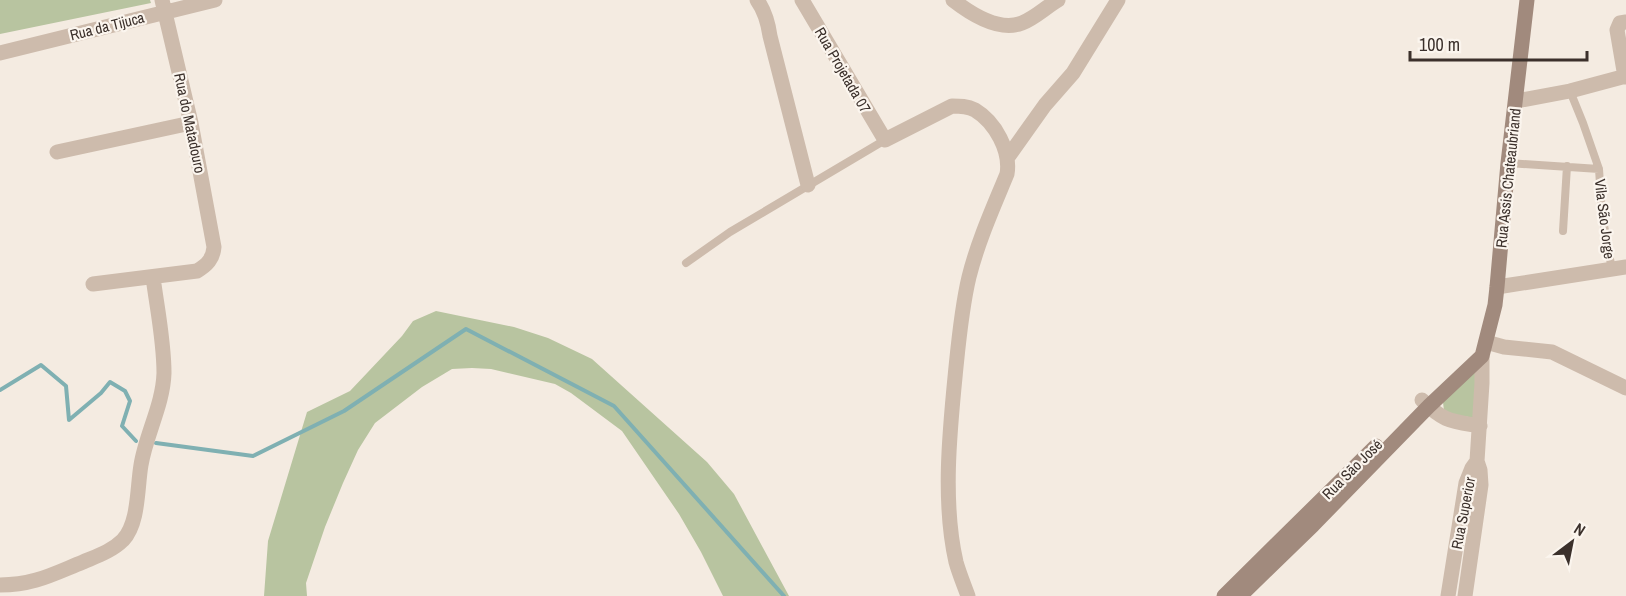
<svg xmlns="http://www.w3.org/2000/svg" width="1626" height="596" viewBox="0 0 1626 596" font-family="'Archivo Narrow',sans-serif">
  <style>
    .green { fill: #b8c4a0 }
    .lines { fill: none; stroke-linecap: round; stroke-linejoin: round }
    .stream { stroke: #7fb0b2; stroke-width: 4 }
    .lane { stroke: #cdbbac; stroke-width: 8 }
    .street { stroke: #cdbbac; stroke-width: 15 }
    .secondary { stroke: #a18a7d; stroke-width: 15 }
    .labels { text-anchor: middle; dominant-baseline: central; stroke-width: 4.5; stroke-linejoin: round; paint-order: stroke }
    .street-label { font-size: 15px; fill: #3b302b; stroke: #fbf5ee }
  </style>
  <rect width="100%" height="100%" fill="#f4ebe1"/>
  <path class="green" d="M 0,0 L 150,0 L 151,3 L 0,34 Z
    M 436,311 L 514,327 L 548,338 L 592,359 L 707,462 L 734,494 L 789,596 L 723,596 L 701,552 L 679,514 L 622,431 L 571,393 L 555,384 L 491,369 L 472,368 L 452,369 L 422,387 L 375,423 L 358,450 L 343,483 L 325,527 L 306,583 L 307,596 L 264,596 L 268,541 L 307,412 L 350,391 L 402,336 L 413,321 Z
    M 1476,369 L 1475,418 L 1449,414 L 1444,411 L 1443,402 Z"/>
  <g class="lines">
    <path class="stream" d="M 0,390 L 41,365 L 66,386 L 69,420 L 101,393 L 110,382 L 125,391 L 130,401 L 122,426 L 136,441
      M 156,443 L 253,456 L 344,411 L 466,329 L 614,406 L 784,596"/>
    <path class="lane" d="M 1570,91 L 1583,123 L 1599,169 L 1602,214 L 1612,270
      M 1508,163 L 1599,169
      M 1563,231 L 1567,166
      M 686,263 L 730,232 L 885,140"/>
    <path class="street" d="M 757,0 C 765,11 768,22 770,36 L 808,185
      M 802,0 L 885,140 L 952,106 C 960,106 967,106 975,110 C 995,122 1011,151 1007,174 C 993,208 978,241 969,277 C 962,306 959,337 956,367 C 950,428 942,501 956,562 C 959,573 964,585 968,596
      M 953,0 C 971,14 999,32 1022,23 C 1035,18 1046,7 1058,0
      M 0,53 L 215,0
      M 1625,77 L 1617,30 L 1620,23 L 1626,22
      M 1516,101 L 1570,91 L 1626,76
      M 57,152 L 191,123
      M 1008,157 L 1045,105 L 1073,73 L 1118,0
      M 93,284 L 197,271 C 207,265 213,259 214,247 L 191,123 L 162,0
      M 1497,287 L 1626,267
      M 1486,342 L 1504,347 L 1552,352 L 1626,388
      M 1422,400 C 1444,422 1451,421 1480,426
      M 0,585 C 34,585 53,574 83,562 C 97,556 112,551 123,540 C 139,523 137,488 141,465 C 146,434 163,405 164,373 C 164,341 157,308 153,277
      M 1448,596 L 1466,483 L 1472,468 L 1477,461
      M 1465,596 L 1481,485 L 1480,470 L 1477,461 L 1482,383 L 1482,356"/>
    <path class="secondary" d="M 1224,596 L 1376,446
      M 1240,596 L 1313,525 L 1429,406 L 1482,356 L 1495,305 L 1497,287 L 1508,163 L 1527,0"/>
  </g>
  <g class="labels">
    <g class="street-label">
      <text transform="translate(107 26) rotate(-14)">Rua da Tijuca</text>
      <text transform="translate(843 70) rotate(60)">Rua Projetada 07</text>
      <text transform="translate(190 123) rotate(78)">Rua do Matadouro</text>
      <text transform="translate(1508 178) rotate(-84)">Rua Assis Chateaubriand</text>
      <text transform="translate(1605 219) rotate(83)">Vila São Jorge</text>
      <text transform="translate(1352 469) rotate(-45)">Rua São José</text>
      <text transform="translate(1463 513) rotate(-79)">Rua Superior</text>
    </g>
  </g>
  <g transform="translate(1572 542) rotate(32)" stroke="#fbf5ee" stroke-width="4.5" paint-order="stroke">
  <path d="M0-4.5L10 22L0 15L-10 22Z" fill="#3b302b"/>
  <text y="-9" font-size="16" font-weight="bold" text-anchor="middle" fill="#3b302b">N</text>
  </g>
  <path d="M1410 51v9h177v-9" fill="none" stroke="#3b302b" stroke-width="3"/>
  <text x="1419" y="51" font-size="18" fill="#3b302b" stroke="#fbf5ee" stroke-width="4.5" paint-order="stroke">100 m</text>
</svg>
